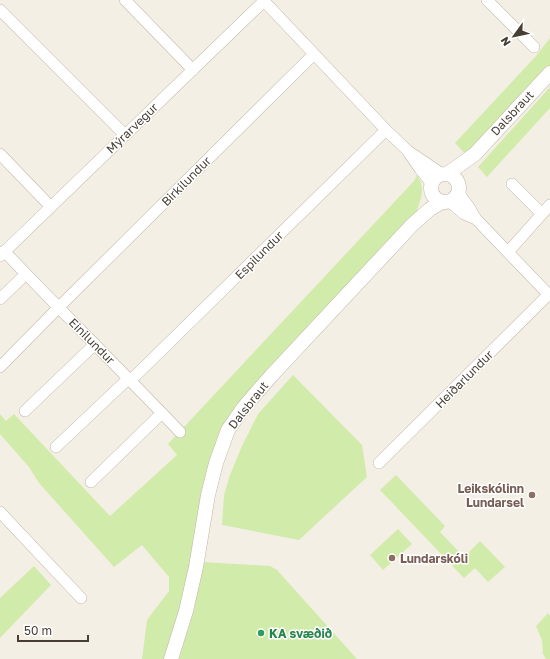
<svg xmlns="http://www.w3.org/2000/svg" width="550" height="659" viewBox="0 0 550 659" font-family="'Golos Text',sans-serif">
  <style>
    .green { fill: #d1ebab }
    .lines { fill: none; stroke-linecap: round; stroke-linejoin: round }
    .minor-casing { stroke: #c0b6a7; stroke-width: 12 }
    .tertiary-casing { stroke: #c0b6a7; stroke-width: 15 }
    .minor { stroke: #fff; stroke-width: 11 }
    .tertiary { stroke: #fff; stroke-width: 14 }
    .education-dot { fill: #8d6e63; stroke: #fff; stroke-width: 1.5 }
    .leisure-dot { fill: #2e9e5b; stroke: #fff; stroke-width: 1.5 }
    .labels { text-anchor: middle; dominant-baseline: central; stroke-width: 3; stroke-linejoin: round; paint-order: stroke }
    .street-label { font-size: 12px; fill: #473f34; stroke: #fff }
    .education-label { font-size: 12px; font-weight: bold; fill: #785e54; stroke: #fff; text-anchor: end }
    .leisure-label { font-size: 12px; font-weight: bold; fill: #27864d; stroke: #fff; text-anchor: start }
  </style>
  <rect width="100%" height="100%" fill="#f4efe5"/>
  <path class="green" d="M 550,38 L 550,66 L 468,157 L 455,143 L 536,56 Z
    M 550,87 L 550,108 L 487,177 L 478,167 Z
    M 417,175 C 426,188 421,199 416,213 L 224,426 L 179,616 L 166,659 L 142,659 L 147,620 L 169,591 L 169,577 L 142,545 L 114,567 L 39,483 L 29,467 L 0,434 L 0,414 L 6,421 L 14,414 L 110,516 L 177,455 L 168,444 L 414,181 Z
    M 293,375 L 362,445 L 367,477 L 299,540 L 222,525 L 224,495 L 230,475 L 242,446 L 258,414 Z
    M 396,475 L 445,526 L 440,532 L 464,557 L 480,541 L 505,567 L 488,582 L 475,568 L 464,578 L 380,490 Z
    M 398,529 L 412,544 L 383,570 L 370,555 Z
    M 203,562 L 270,566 L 277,570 L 357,659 L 179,659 L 194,610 Z
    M 34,566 L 51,585 L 0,638 L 0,598 Z
    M 548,613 L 550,616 L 550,659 L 546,659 L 543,654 L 542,640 L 536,626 Z"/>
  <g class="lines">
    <defs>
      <path id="minor" d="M 125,0 L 193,70
        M 263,0 L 386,130 L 408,151 L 442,174
        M 487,0 L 534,47
        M 0,10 L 125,135
        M 409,153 L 420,169 L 432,184
        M 0,154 L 51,207
        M 512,184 L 542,214
        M 458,192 L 469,207 L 476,219 L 550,296
        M 449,201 L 464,214 L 476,219
        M 4,251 C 62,312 122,371 180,432
        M 508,252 L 550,205
        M 0,256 L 265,0
        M 0,299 L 26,274
        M 0,367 L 58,308 L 314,54
        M 131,380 L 386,130
        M 25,411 L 95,344
        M 56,447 L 129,378
        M 379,463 L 549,294
        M 91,482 L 162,413
        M 0,512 L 81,598"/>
      <path id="tertiary" d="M 447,174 L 475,154 L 550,73
        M431 188a14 14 0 1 1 28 0a14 14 0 1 1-28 0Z
        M 171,659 L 186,611 L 196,567 L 208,495 L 216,463 L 228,430 L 244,407 L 271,376 L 412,225 L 430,209 L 442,202"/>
    </defs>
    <use href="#minor" class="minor-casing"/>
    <use href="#tertiary" class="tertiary-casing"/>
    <use href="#minor" class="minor"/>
    <use href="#tertiary" class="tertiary"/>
  </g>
  <g class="education-dot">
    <circle cx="532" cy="495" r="4"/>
    <circle cx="392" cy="558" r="4"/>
  </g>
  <circle class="leisure-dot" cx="261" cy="633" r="4"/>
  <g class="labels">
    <g class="street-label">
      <text transform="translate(512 113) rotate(-47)">Dalsbraut</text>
      <text transform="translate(132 128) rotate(-44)">Mýrarvegur</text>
      <text transform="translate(186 181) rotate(-45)">Birkilundur</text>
      <text transform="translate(259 255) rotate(-45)">Espilundur</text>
      <text transform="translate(92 341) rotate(45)">Einilundur</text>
      <text transform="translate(464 379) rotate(-45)">Heiðarlundur</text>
      <text transform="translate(248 405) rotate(-52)">Dalsbraut</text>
    </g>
    <g class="education-label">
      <text x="524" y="488">Leikskólinn<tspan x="524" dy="14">Lundarsel</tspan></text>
      <text x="400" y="558" text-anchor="start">Lundarskóli</text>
    </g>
    <g class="leisure-label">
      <text x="269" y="633">KA svæðið</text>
    </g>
  </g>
  <g transform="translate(514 36) rotate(237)" stroke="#ffffff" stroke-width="3" paint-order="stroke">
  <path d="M0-3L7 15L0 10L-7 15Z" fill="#473f34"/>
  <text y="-6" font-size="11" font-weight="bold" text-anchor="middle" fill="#473f34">N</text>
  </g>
  <path d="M18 635v6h70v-6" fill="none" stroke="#473f34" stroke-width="2"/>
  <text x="24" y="635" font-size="12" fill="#473f34" stroke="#ffffff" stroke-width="3" paint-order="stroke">50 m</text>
</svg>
